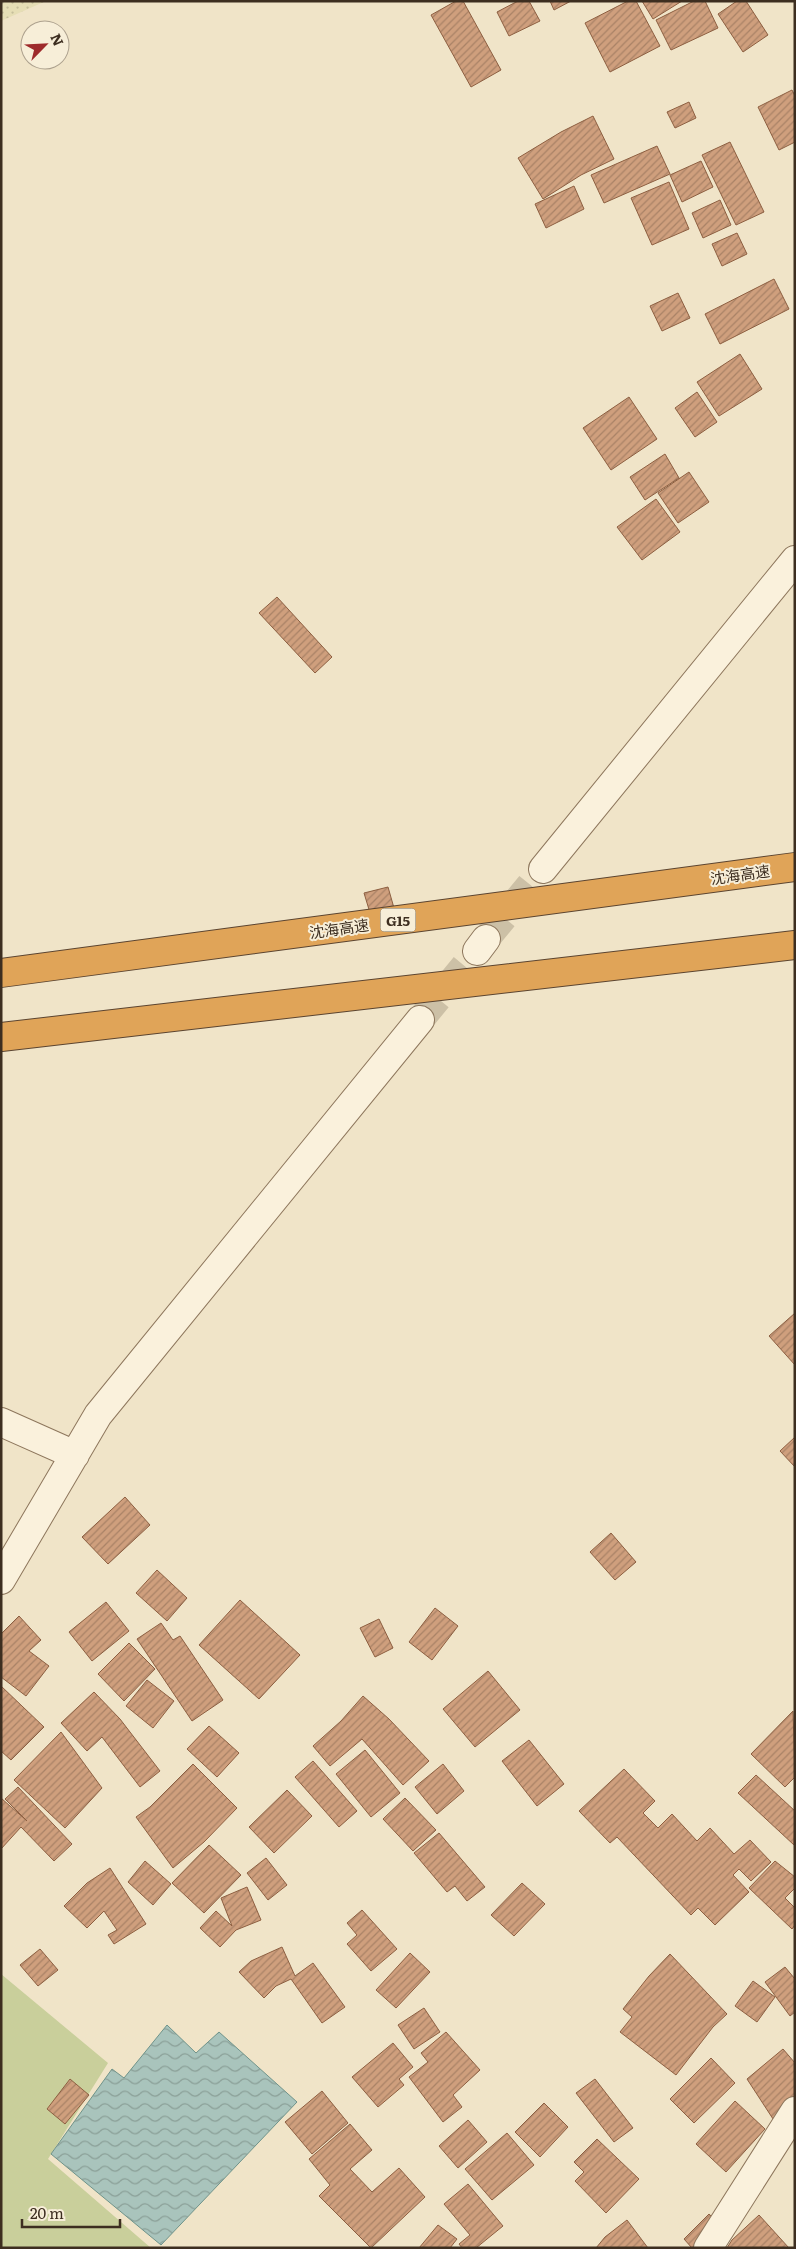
<svg xmlns="http://www.w3.org/2000/svg" width="796" height="2249" viewBox="0 0 796 2249" font-family="Literata,'Noto Sans SC',serif">
  <style>
    .farmland { fill: url(#farmland-dots) }
    .green { fill: #c9cf9b }
    .water { fill: url(#water-waves); stroke: #6f938a }
    .building { fill: url(#building-hatch); stroke: #8d5f41 }
    .lines { fill: none; stroke-linecap: round; stroke-linejoin: round }
    .street-tunnel { stroke: #ccc0a6; stroke-width: 28; stroke-dasharray: 28 14; stroke-linecap: butt }
    .street-casing { stroke: #8d765c; stroke-width: 30 }
    .highway-casing { stroke: #5b4430; stroke-width: 30 }
    .street { stroke: #faf1dc; stroke-width: 28 }
    .highway { stroke: #e0a458; stroke-width: 28 }
    .labels { text-anchor: middle; dominant-baseline: central; stroke-width: 4; stroke-linejoin: round; paint-order: stroke }
    .shield { fill: #f7eed8; stroke: #756857; stroke-width: 1 }
    .shield-label { font-size: 14px; font-weight: bold; fill: #3d2e20 }
    .street-label { font-size: 15px; fill: #3d2e20; stroke: #f7eed8 }
  </style>
  <defs>
    <pattern id="farmland-dots" width="8" height="8" patternUnits="userSpaceOnUse" patternTransform="scale(1.25)"><rect width="8" height="8" fill="#e6deb5"/><path d="M2 2h.1M6 6h.1" fill="none" stroke="#c6bf9b" stroke-width="1.8" stroke-linecap="round"/></pattern>
    <pattern id="water-waves" width="16" height="10" patternUnits="userSpaceOnUse" patternTransform="scale(1.25)"><rect width="16" height="10" fill="#a9c4bc"/><path d="M0 5q4-4 8 0t8 0" fill="none" stroke="#8ba098"/></pattern>
    <pattern id="building-hatch" width="6" height="6" patternUnits="userSpaceOnUse" patternTransform="scale(1.25)"><rect width="6" height="6" fill="#cf9f7d"/><path d="M-1 1l2-2M0 6l6-6M5 7l2-2" fill="none" stroke="#a98266"/></pattern>
  </defs>
  <rect width="100%" height="100%" fill="#f0e4c8"/>
  <path class="farmland" d="M 1,1 L 46,1 L 1,21 Z"/>
  <path class="green" d="M 1,1974 L 108,2063 L 48,2159 L 151,2248 L 1,2248 Z"/>
  <path class="water" d="M 167,2025 L 196,2053 L 219,2032 L 297,2102 L 161,2245 L 51,2154 L 112,2069 L 124,2078 Z"/>
  <path class="building" d="M 456,1 L 463,1 L 501,70 L 471,87 L 431,15 Z
    M 518,1 L 529,1 L 540,21 L 509,36 L 497,12 Z
    M 550,1 L 571,1 L 554,10 Z
    M 628,1 L 636,1 L 660,46 L 610,72 L 585,23 Z
    M 642,1 L 682,1 L 653,19 Z
    M 694,1 L 705,1 L 718,28 L 671,50 L 656,20 Z
    M 737,1 L 746,1 L 768,35 L 743,52 L 718,14 Z
    M 792,90 L 795,96 L 795,142 L 779,150 L 758,107 Z
    M 689,102 L 696,118 L 675,128 L 667,112 Z
    M 593,116 L 614,159 L 581,175 L 543,199 L 518,158 L 561,132 Z
    M 730,142 L 764,212 L 736,225 L 702,155 Z
    M 657,146 L 670,174 L 604,203 L 591,175 Z
    M 701,161 L 713,187 L 682,202 L 670,175 Z
    M 669,182 L 689,229 L 652,245 L 631,198 Z
    M 574,186 L 584,209 L 546,228 L 535,204 Z
    M 720,200 L 731,225 L 703,238 L 692,213 Z
    M 737,233 L 747,254 L 722,266 L 712,244 Z
    M 774,279 L 789,309 L 720,344 L 705,314 Z
    M 678,293 L 690,318 L 662,331 L 650,306 Z
    M 740,354 L 762,389 L 719,416 L 697,382 Z
    M 697,392 L 717,422 L 695,437 L 675,408 Z
    M 629,397 L 657,439 L 611,470 L 583,428 Z
    M 665,454 L 679,478 L 645,500 L 630,477 Z
    M 689,472 L 709,502 L 678,523 L 658,493 Z
    M 656,499 L 680,532 L 642,560 L 617,527 Z
    M 277,597 L 332,657 L 315,673 L 259,613 Z
    M 388,887 L 400,929 L 377,936 L 364,893 Z
    M 795,1313 L 795,1365 L 769,1336 Z
    M 795,1437 L 795,1467 L 780,1451 Z
    M 125,1497 L 150,1525 L 108,1564 L 82,1537 Z
    M 611,1533 L 636,1562 L 615,1580 L 590,1552 Z
    M 157,1570 L 187,1598 L 167,1621 L 136,1593 Z
    M 240,1600 L 300,1655 L 259,1699 L 199,1645 Z
    M 106,1602 L 129,1631 L 92,1661 L 69,1632 Z
    M 435,1608 L 458,1626 L 432,1660 L 409,1642 Z
    M 19,1616 L 41,1640 L 29,1651 L 49,1666 L 26,1696 L 1,1677 L 1,1634 Z
    M 379,1619 L 393,1648 L 375,1657 L 360,1628 Z
    M 161,1623 L 173,1640 L 180,1636 L 223,1700 L 192,1721 L 137,1639 Z
    M 129,1643 L 155,1669 L 124,1701 L 98,1674 Z
    M 488,1671 L 520,1710 L 475,1747 L 443,1709 Z
    M 147,1680 L 174,1701 L 153,1728 L 126,1706 Z
    M 1,1686 L 44,1727 L 11,1760 L 1,1751 Z
    M 94,1692 L 120,1719 L 160,1771 L 140,1787 L 102,1737 L 87,1751 L 61,1723 Z
    M 363,1696 L 389,1719 L 429,1761 L 403,1785 L 362,1739 L 330,1766 L 313,1746 L 341,1721 Z
    M 793,1711 L 795,1777 L 785,1787 L 751,1754 Z
    M 209,1726 L 239,1753 L 217,1777 L 187,1749 Z
    M 61,1732 L 102,1788 L 65,1828 L 14,1780 Z
    M 529,1740 L 564,1784 L 537,1806 L 502,1761 Z
    M 365,1750 L 400,1793 L 371,1817 L 336,1774 Z
    M 313,1761 L 357,1811 L 339,1827 L 295,1777 Z
    M 193,1764 L 237,1808 L 204,1842 L 173,1868 L 136,1817 L 150,1807 Z
    M 443,1764 L 464,1791 L 437,1814 L 415,1787 Z
    M 624,1769 L 655,1801 L 643,1813 L 658,1828 L 672,1814 L 697,1841 L 710,1828 L 734,1854 L 750,1840 L 771,1862 L 751,1881 L 739,1869 L 733,1875 L 749,1892 L 715,1925 L 698,1908 L 691,1915 L 617,1837 L 610,1843 L 579,1811 Z
    M 756,1775 L 795,1811 L 794,1845 L 738,1793 Z
    M 18,1787 L 72,1844 L 54,1861 L 21,1827 L 1,1849 L 1,1798 L 27,1821 L 5,1799 Z
    M 287,1790 L 312,1816 L 274,1853 L 249,1827 Z
    M 405,1798 L 436,1830 L 413,1851 L 383,1819 Z
    M 439,1833 L 485,1887 L 467,1901 L 455,1886 L 447,1892 L 414,1853 Z
    M 209,1845 L 241,1875 L 204,1913 L 172,1883 Z
    M 266,1858 L 287,1885 L 268,1900 L 247,1873 Z
    M 145,1861 L 171,1884 L 153,1905 L 128,1882 Z
    M 775,1861 L 795,1877 L 795,1888 L 785,1898 L 795,1908 L 795,1925 L 792,1929 L 749,1888 Z
    M 110,1868 L 146,1924 L 114,1944 L 108,1935 L 117,1930 L 104,1911 L 87,1928 L 64,1906 L 87,1883 Z
    M 522,1883 L 545,1904 L 514,1936 L 491,1915 Z
    M 247,1887 L 261,1920 L 236,1930 L 220,1947 L 200,1928 L 216,1911 L 232,1926 L 221,1898 Z
    M 362,1910 L 397,1949 L 371,1971 L 347,1944 L 357,1935 L 347,1923 Z
    M 282,1947 L 295,1976 L 313,1963 L 345,2007 L 322,2023 L 291,1979 L 276,1986 L 264,1998 L 239,1972 L 251,1961 Z
    M 40,1949 L 58,1970 L 38,1986 L 20,1965 Z
    M 410,1953 L 430,1972 L 396,2008 L 376,1990 Z
    M 670,1954 L 727,2014 L 713,2027 L 676,2075 L 620,2032 L 632,2017 L 623,2009 L 649,1976 Z
    M 785,1967 L 795,1979 L 795,2012 L 790,2016 L 765,1982 Z
    M 753,1981 L 775,1997 L 757,2022 L 735,2006 Z
    M 424,2008 L 440,2032 L 414,2049 L 398,2025 Z
    M 446,2032 L 480,2070 L 453,2095 L 462,2107 L 443,2122 L 409,2077 L 428,2062 L 421,2053 Z
    M 393,2043 L 413,2067 L 399,2079 L 404,2085 L 378,2107 L 352,2077 Z
    M 783,2049 L 795,2063 L 795,2108 L 775,2122 L 747,2079 Z
    M 711,2058 L 735,2083 L 694,2123 L 670,2099 Z
    M 70,2079 L 89,2095 L 65,2124 L 47,2109 Z
    M 595,2079 L 633,2128 L 614,2142 L 576,2093 Z
    M 322,2091 L 348,2123 L 312,2154 L 285,2122 Z
    M 735,2101 L 765,2129 L 726,2172 L 696,2144 Z
    M 544,2103 L 568,2127 L 540,2157 L 515,2132 Z
    M 468,2120 L 487,2142 L 458,2168 L 439,2146 Z
    M 350,2124 L 372,2150 L 350,2169 L 372,2192 L 399,2168 L 425,2197 L 371,2248 L 319,2196 L 330,2185 L 309,2159 Z
    M 507,2133 L 534,2165 L 492,2200 L 465,2169 Z
    M 597,2139 L 639,2179 L 606,2213 L 575,2181 L 584,2172 L 574,2162 Z
    M 468,2184 L 503,2226 L 476,2248 L 462,2248 L 459,2244 L 470,2235 L 444,2204 Z
    M 709,2214 L 729,2233 L 715,2248 L 692,2248 L 684,2239 Z
    M 759,2215 L 789,2248 L 727,2248 L 732,2240 Z
    M 627,2220 L 648,2248 L 596,2248 L 605,2237 Z
    M 438,2225 L 457,2239 L 450,2248 L 419,2248 Z"/>
  <g class="lines">
    <path class="street-tunnel" d="M 486,939 L 543,869
      M 420,1020 L 477,951"/>
    <defs>
      <path id="street" d="M 543,869 L 795,560
        M 477,951 L 486,939
        M 1,1422 L 75,1455
        M 1,1580 L 98,1415 L 420,1020
        M 708,2248 L 795,2111"/>
      <path id="highway" d="M 1,973 L 795,867
        M 1,1037 L 795,945"/>
    </defs>
    <use href="#street" class="street-casing"/>
    <use href="#highway" class="highway-casing"/>
    <use href="#street" class="street"/>
    <use href="#highway" class="highway"/>
  </g>
  <g class="labels">
    <rect class="shield" x="380.5" y="908.5" width="35" height="23" rx="4"/>
    <g class="shield-label">
      <text x="398" y="920">G15</text>
    </g>
    <g class="street-label">
      <text transform="translate(740 874) rotate(-8)">沈海高速</text>
      <text transform="translate(339 928) rotate(-8)">沈海高速</text>
    </g>
  </g>
  <rect width="796" height="2249" fill="none" stroke="#3d2e20" stroke-width="5"/>
  <g transform="translate(45 45) rotate(66)"><circle r="24" fill="#f7eed8" stroke="#ada18e"/>
  <path d="M0-4L9 19L0 12L-9 19Z" fill="#9e2a2b"/>
  <text y="-8" font-size="14" font-weight="bold" text-anchor="middle" fill="#3d2e20">N</text>
  </g>
  <path d="M22 2219v8h98v-8" fill="none" stroke="#3d2e20" stroke-width="2.5"/>
  <text x="30" y="2219" font-size="15" fill="#3d2e20" stroke="#f7eed8" stroke-width="4" paint-order="stroke">20 m</text>
</svg>
